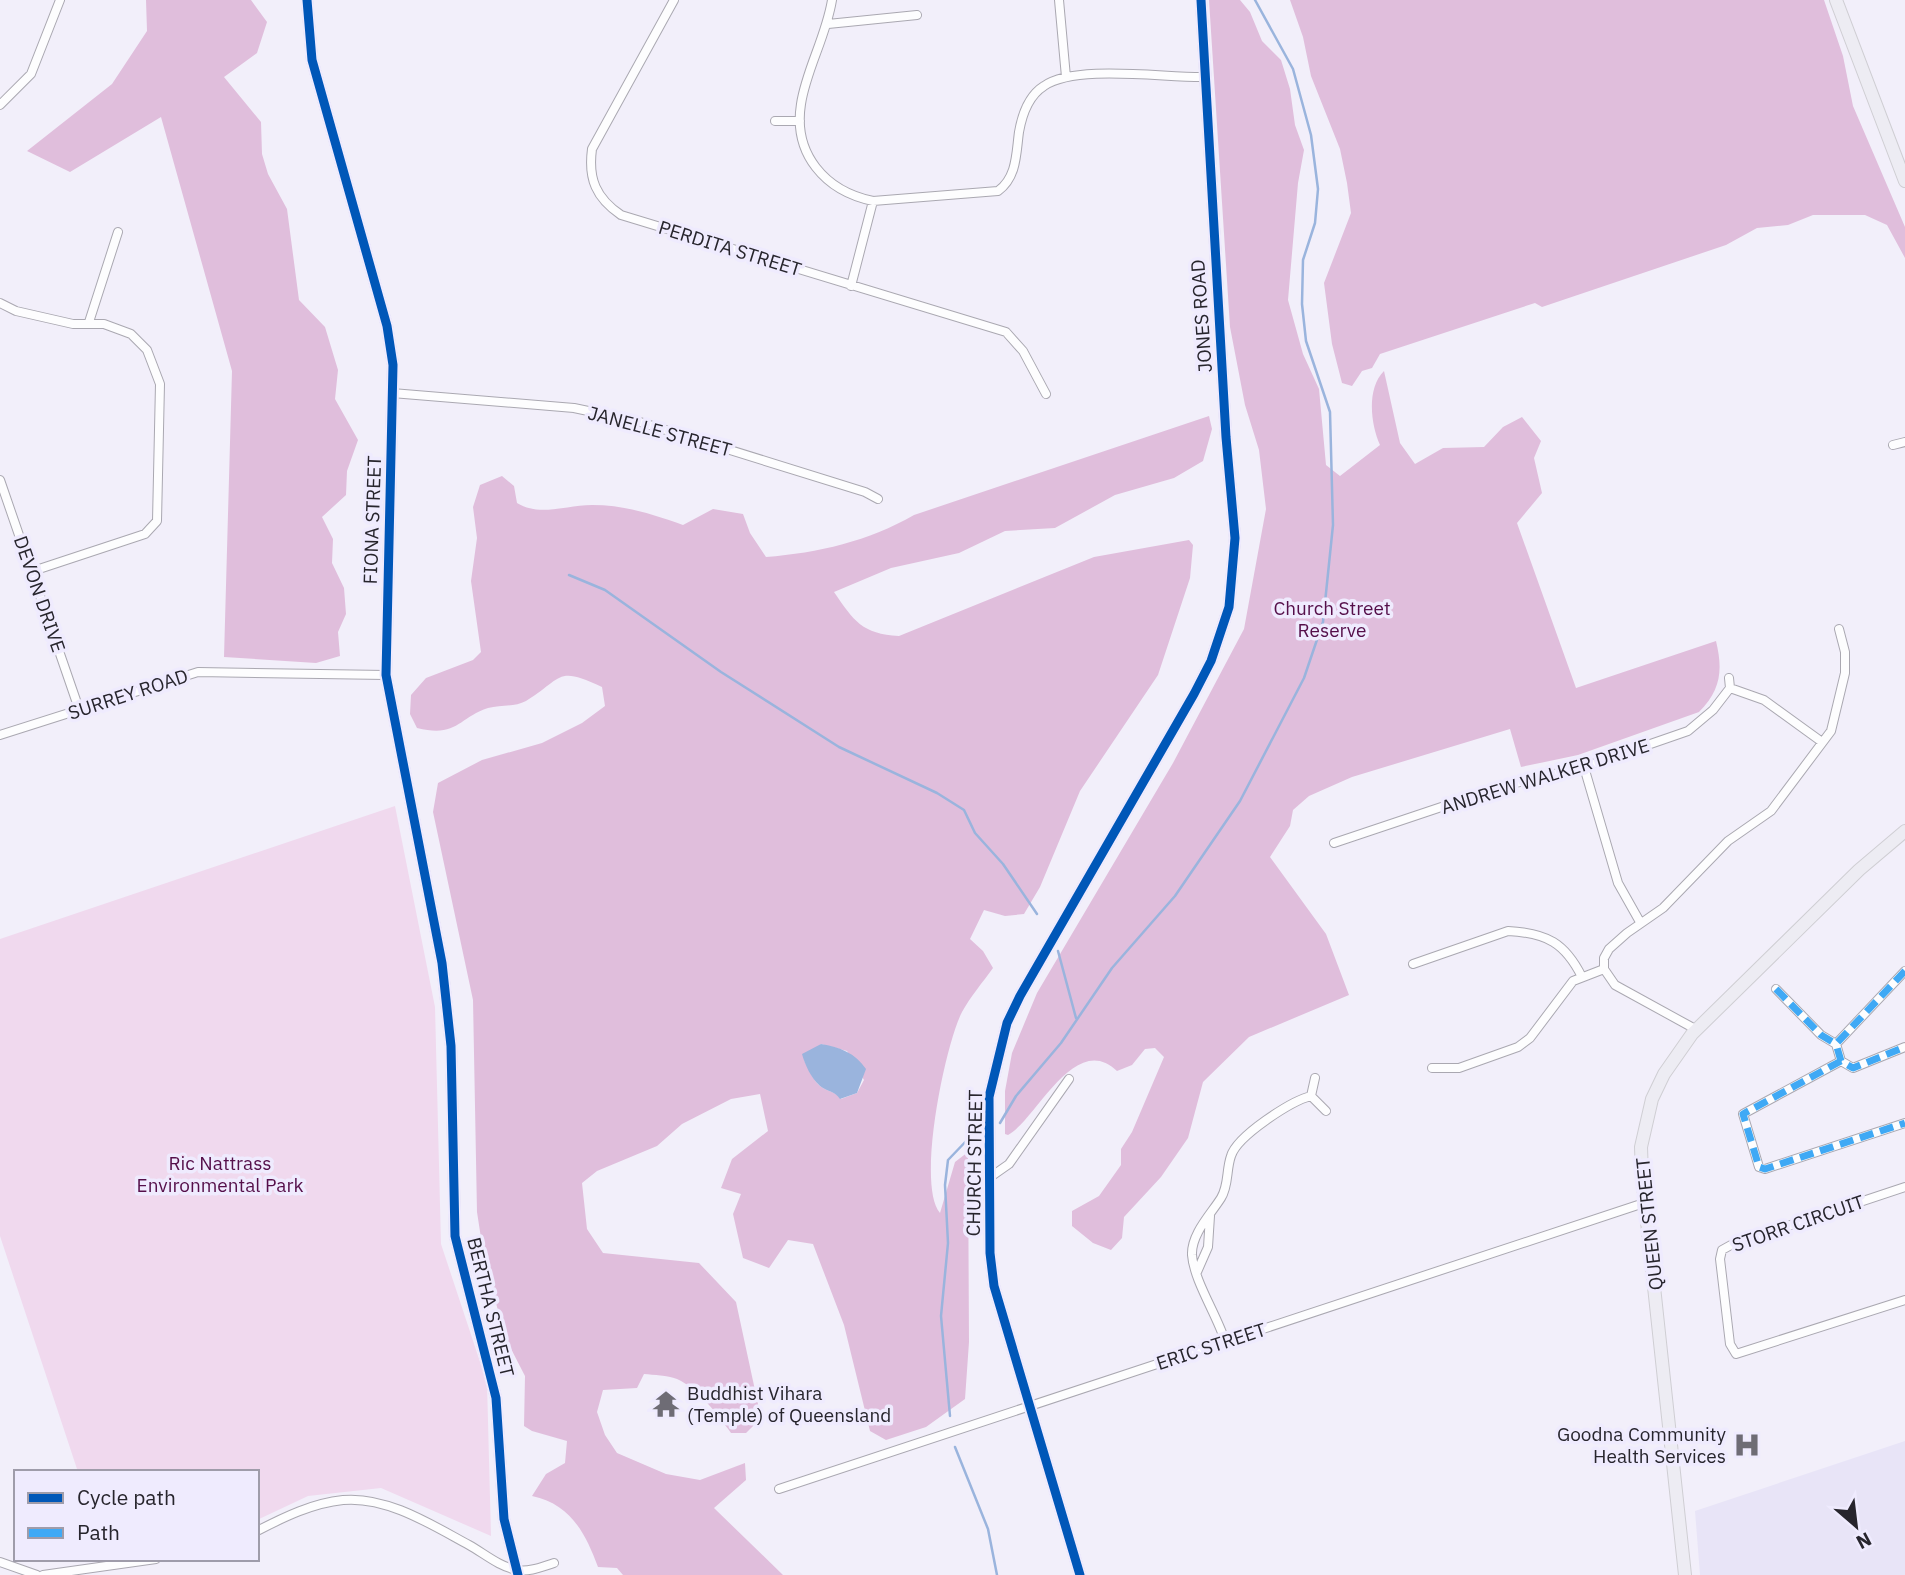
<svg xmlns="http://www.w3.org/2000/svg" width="1905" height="1575" viewBox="0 0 1905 1575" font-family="'IBM Plex Sans',sans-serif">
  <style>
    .built { fill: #e8e4f7 }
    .green { fill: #f0d9ee }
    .forest { fill: #e0bedc; fill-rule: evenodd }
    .water { fill: #9ab4dd }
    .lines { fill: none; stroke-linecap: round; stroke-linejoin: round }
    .stream { stroke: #9ab4dd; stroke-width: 2.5 }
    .street-casing { stroke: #aaa8b1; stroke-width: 10 }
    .secondary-casing { stroke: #aaa8b1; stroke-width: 12 }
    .primary-casing { stroke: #cfced3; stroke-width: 14 }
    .street { stroke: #fdfdfe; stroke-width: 8 }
    .secondary { stroke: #fdfdfe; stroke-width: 10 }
    .primary { stroke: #edecf3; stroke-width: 12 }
    .quiet { stroke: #3fa9f5; stroke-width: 7; stroke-dasharray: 14 7; stroke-linecap: butt }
    .cycleway-casing { stroke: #efebfe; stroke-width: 13 }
    .cycleway { stroke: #0057b8; stroke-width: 9 }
    .labels { text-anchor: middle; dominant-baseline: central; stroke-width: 7; stroke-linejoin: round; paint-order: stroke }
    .street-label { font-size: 19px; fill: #27252d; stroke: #efebfe }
    .park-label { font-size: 19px; fill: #550f4a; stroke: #efebfe }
    .poi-label { font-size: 19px; fill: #27252d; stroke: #efebfe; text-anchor: start }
  </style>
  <rect width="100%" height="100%" fill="#f2effa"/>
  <path class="built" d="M 1905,1441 L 1905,1575 L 1700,1575 L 1695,1511 Z"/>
  <path class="green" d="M 395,806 L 435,1007 L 441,1244 L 487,1383 L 491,1536 L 381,1488 L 308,1496 L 257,1520 L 257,1472 L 78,1472 L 0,1236 L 0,939 Z"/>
  <path class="forest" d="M 146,0 L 251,0 L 267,22 L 257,53 L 224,77 L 261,122 L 262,154 L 268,174 L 287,209 L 299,300 L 325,327 L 338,370 L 335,399 L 358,440 L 347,471 L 346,495 L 322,517 L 333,539 L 332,563 L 344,588 L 346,614 L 338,632 L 340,656 L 316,663 L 224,657 L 232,371 L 161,117 L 70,172 L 27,151 L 112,84 L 147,31 Z
    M 1209,0 L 1240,0 L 1250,12 L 1262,41 L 1281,60 L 1290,89 L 1295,125 L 1304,150 L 1298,183 L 1288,300 L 1303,354 L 1319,389 L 1326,465 L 1340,476 L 1380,445 C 1371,425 1366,389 1384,371 L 1400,443 L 1415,464 L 1443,448 L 1484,447 L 1503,427 L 1522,417 L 1541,441 L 1534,458 L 1542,493 L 1517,523 L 1576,688 L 1716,641 C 1723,670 1721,690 1699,712 L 1578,755 L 1521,767 L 1510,729 L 1352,777 L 1309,796 L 1293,810 L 1290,826 L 1270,857 L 1326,934 L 1349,995 L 1249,1037 L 1203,1082 L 1188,1138 L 1161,1177 L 1124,1217 L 1122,1238 L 1111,1250 L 1093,1243 L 1072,1226 L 1072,1211 L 1099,1196 L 1121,1165 L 1121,1149 L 1132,1132 L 1164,1057 L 1155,1048 L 1145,1049 L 1132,1065 L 1117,1071 C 1075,1030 1036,1120 1008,1135 L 1005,1134 L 1005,1091 L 1012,1053 L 1037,993 L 1173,763 L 1244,629 L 1266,509 L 1259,450 L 1245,405 L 1230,327 Z
    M 1290,0 L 1824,0 L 1843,56 L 1853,106 L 1905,227 L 1905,258 L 1887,225 L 1865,215 L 1813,215 L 1788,225 L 1757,228 L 1726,245 L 1542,307 L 1535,303 L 1380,354 L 1372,368 L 1362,371 L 1352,386 L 1342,383 L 1332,344 L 1324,283 L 1351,213 L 1347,183 L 1340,149 L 1311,76 L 1303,37 Z
    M 1209,416 L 1212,429 L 1203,461 L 1174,478 L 1115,495 L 1055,528 L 1005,531 L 959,553 L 891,568 L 834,592 C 854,621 862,634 899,636 L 1094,557 L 1189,540 L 1193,545 L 1190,578 L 1158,675 L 1080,791 L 1040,887 L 1024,914 L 1005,916 L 984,910 L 970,939 L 983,951 L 993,968 C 983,982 970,997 962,1012 C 945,1045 916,1185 940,1213 L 955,1162 L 968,1152 L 969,1342 L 965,1399 L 926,1427 L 886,1440 L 870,1431 L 844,1325 L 813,1244 L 788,1240 L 769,1268 L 743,1258 L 733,1214 L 741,1194 L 721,1188 L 732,1159 L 768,1131 L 760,1094 L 731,1099 L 682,1124 L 657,1146 L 597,1171 L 582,1183 L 587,1229 L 603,1253 L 699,1263 L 736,1302 L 761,1418 L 746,1433 L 731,1433 C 717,1414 699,1389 677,1379 C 667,1375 654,1375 644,1374 L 637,1388 L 603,1390 L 597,1412 L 605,1435 L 617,1453 L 666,1474 L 700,1480 L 745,1463 L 746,1480 L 714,1508 L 783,1575 L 623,1575 L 617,1568 L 598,1567 C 585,1532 570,1504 532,1496 L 546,1474 L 565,1463 L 567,1441 L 532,1431 L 524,1426 L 525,1376 L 506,1339 L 485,1264 L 477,1212 L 473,1000 L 433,812 L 438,783 L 482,760 L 542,743 L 582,723 L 605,706 L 602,687 C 556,665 563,678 526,701 C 515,707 500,705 488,708 C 458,718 457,738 417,728 L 410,714 L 411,695 L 426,678 L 473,660 L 481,652 L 471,581 L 477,538 L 473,507 L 480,485 L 502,476 L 514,486 L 517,503 C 540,517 566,505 592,505 C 625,505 652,514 683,525 L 713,509 L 743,514 L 750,533 L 766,557 C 818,553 869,541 914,515 ZM 821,1044 L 847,1051 L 864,1080 L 857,1093 L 841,1099 C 835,1091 828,1092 820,1086 C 812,1079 809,1069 804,1060 Z"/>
  <path class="water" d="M 821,1044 C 840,1047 855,1053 866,1069 L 857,1093 L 840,1099 C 835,1091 828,1092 820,1086 C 811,1078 805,1065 802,1054 Z"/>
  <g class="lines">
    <path class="stream" d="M 569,575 L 605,590 L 721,672 L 839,747 L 937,793 L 964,810 L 975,833 L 1003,864 L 1037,914
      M 1058,951 L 1076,1018
      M 1000,1123 L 1016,1096 L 1061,1043 L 1112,968 L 1175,896 L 1240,801 L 1304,678 L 1323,622 L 1333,525 L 1330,412 L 1306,341 L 1302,304 L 1303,260 L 1315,223 L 1318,189 L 1311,135 L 1293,69 L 1255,0
      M 950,1416 L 941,1316 L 948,1243 L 945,1185 L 948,1160 L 971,1136
      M 955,1447 L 988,1529 L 997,1575"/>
    <defs>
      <path id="street" d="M 674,0 L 592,149 C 588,179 596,198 621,215 L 1006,332 L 1023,351 L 1046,394
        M 832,0 C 826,37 806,70 801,104 C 793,154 825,191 873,201 L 998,191 C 1017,177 1016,154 1019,132 C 1022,115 1028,96 1044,86 C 1076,64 1164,78 1205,77
        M 1059,0 L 1066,77
        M 828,24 L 917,15
        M 0,105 L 31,74 L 60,0
        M 775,121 L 800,121
        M 851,286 L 873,201
        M 0,303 L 16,311 L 73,324 L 104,324 L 131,334 L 147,350 L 160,384 L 157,521 L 145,534 L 33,571
        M 89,322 L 118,232
        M 392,393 L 574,408 L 640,422 L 865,492 L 878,499
        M 1893,445 L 1905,442
        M 0,480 L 79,709
        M 1730,688 L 1764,700 L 1822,742
        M 0,735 L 198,672 L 386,675
        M 1584,767 L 1618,883 L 1640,922
        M 1334,843 L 1507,785 L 1584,767 L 1688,731 L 1713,710 L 1730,688 L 1729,678
        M 1413,964 L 1508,931 C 1547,933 1565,943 1582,977
        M 1905,971 L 1836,1044 L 1841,1061 L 1853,1068 L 1905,1047
        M 1776,989 L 1821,1035 L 1836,1044
        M 1697,1030 L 1615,985 L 1604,969 L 1604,958 L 1609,949 L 1627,933 L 1663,908 L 1728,841 L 1771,811 L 1831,731 L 1845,673 L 1845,652 L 1839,629
        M 1841,1061 L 1743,1114 L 1759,1167 L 1765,1169 L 1905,1123
        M 1432,1068 L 1459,1068 L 1518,1047 L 1530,1038 L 1573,981 L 1604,969
        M 1315,1078 L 1311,1096 L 1326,1111
        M 989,1178 L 1009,1164 L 1069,1079
        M 1905,1187 L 1731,1245 L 1722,1250 L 1720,1259 L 1730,1344 L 1736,1354 L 1905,1300
        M 1197,1272 L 1208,1247 L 1210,1216
        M 1225,1341 C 1217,1315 1194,1281 1192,1255 C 1191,1234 1211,1214 1221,1198 C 1229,1185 1226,1170 1231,1156 C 1237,1136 1291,1101 1311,1096
        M 779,1489 L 1644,1203
        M 257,1531 C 284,1517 313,1503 343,1500 C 387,1496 432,1525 469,1545 C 485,1554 498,1566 517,1570 C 530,1572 541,1567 554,1563
        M 0,1562 L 37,1575
        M 43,1575 L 156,1559"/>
      <path id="secondary" d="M 307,0 L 312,60 L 387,326 L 393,365 L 386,675 L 442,963 L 451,1046 L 455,1236 L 496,1398 L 504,1519 L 518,1575
        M 1080,1575 L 994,1286 L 990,1253 L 989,1097 L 1007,1023 L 1020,996 L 1194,694 L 1211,661 L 1229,607 L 1235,538 L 1226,437 L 1201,0"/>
      <path id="primary" d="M 1836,0 L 1905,181
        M 1685,1575 L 1642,1175 L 1641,1147 L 1652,1099 L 1664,1074 L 1692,1034 L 1859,870 L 1905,831"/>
    </defs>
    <use href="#street" class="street-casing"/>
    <use href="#secondary" class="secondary-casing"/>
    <use href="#primary" class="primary-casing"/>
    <use href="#street" class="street"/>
    <use href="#secondary" class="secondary"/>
    <use href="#primary" class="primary"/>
    <path class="quiet" d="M 1905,971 L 1836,1044 L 1841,1061 L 1853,1068 L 1905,1047
      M 1776,989 L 1821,1035 L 1836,1044
      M 1841,1061 L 1743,1114 L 1759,1167 L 1765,1169 L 1905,1123"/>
    <defs>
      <path id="cycleway" d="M 307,0 L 312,60 L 387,326 L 393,365 L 386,675 L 442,963 L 451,1046 L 455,1236 L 496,1398 L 504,1519 L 518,1575
        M 1080,1575 L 994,1286 L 990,1253 L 989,1097 L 1007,1023 L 1020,996 L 1194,694 L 1211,661 L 1229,607 L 1235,538 L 1226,437 L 1201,0"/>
    </defs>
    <use href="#cycleway" class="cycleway-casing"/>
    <use href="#cycleway" class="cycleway"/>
  </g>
  <defs>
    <symbol id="temple-bare" viewBox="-9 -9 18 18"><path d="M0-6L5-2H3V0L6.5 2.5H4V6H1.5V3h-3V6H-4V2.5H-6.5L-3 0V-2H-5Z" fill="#6e6c75" stroke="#efebfe" stroke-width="2.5" paint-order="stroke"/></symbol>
    <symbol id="hospital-bare" viewBox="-9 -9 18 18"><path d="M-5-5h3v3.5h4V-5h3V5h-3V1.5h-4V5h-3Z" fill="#6e6c75" stroke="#efebfe" stroke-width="2.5" paint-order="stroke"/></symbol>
  </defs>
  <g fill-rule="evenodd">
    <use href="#temple-bare" x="647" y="1385" width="38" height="38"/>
    <use href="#hospital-bare" x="1728" y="1426" width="38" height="38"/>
  </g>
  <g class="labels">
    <g class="street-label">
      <text transform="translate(730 248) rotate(17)">PERDITA STREET</text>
      <text transform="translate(1201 316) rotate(-94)">JONES ROAD</text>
      <text transform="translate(660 431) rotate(15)">JANELLE STREET</text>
      <text transform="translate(372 520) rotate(-88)">FIONA STREET</text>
      <text transform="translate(40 594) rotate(71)">DEVON DRIVE</text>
      <text transform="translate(128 694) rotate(-18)">SURREY ROAD</text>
      <text transform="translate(1545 776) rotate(-17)">ANDREW WALKER DRIVE</text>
      <text transform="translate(974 1163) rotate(-89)">CHURCH STREET</text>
      <text transform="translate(1798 1223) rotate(-19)">STORR CIRCUIT</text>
      <text transform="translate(1649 1224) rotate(-96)">QUEEN STREET</text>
      <text transform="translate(491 1307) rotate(76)">BERTHA STREET</text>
      <text transform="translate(1211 1346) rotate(-18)">ERIC STREET</text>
    </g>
    <g class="park-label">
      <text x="1332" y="608">Church Street<tspan x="1332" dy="22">Reserve</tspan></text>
      <text x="220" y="1163">Ric Nattrass<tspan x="220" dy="22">Environmental Park</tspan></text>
    </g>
    <g class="poi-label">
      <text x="687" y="1393">Buddhist Vihara<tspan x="687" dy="22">(Temple) of Queensland</tspan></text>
      <text x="1726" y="1434" text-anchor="end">Goodna Community<tspan x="1726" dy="22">Health Services</tspan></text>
    </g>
  </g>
  <rect x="14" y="1470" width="245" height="91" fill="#efebfe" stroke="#9f9caa" stroke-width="2"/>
  <rect x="28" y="1493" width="35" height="10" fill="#0057b8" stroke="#9f9caa" stroke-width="2"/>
  <text x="77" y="1505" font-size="21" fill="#27252d">Cycle path</text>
  <rect x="28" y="1528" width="35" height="10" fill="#3fa9f5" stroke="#9f9caa" stroke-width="2"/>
  <text x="77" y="1540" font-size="21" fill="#27252d">Path</text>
  <g transform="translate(1856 1526) rotate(152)" stroke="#efebfe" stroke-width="5" paint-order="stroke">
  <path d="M0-5L12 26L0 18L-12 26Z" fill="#27252d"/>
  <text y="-10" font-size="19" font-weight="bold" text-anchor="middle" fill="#27252d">N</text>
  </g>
</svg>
